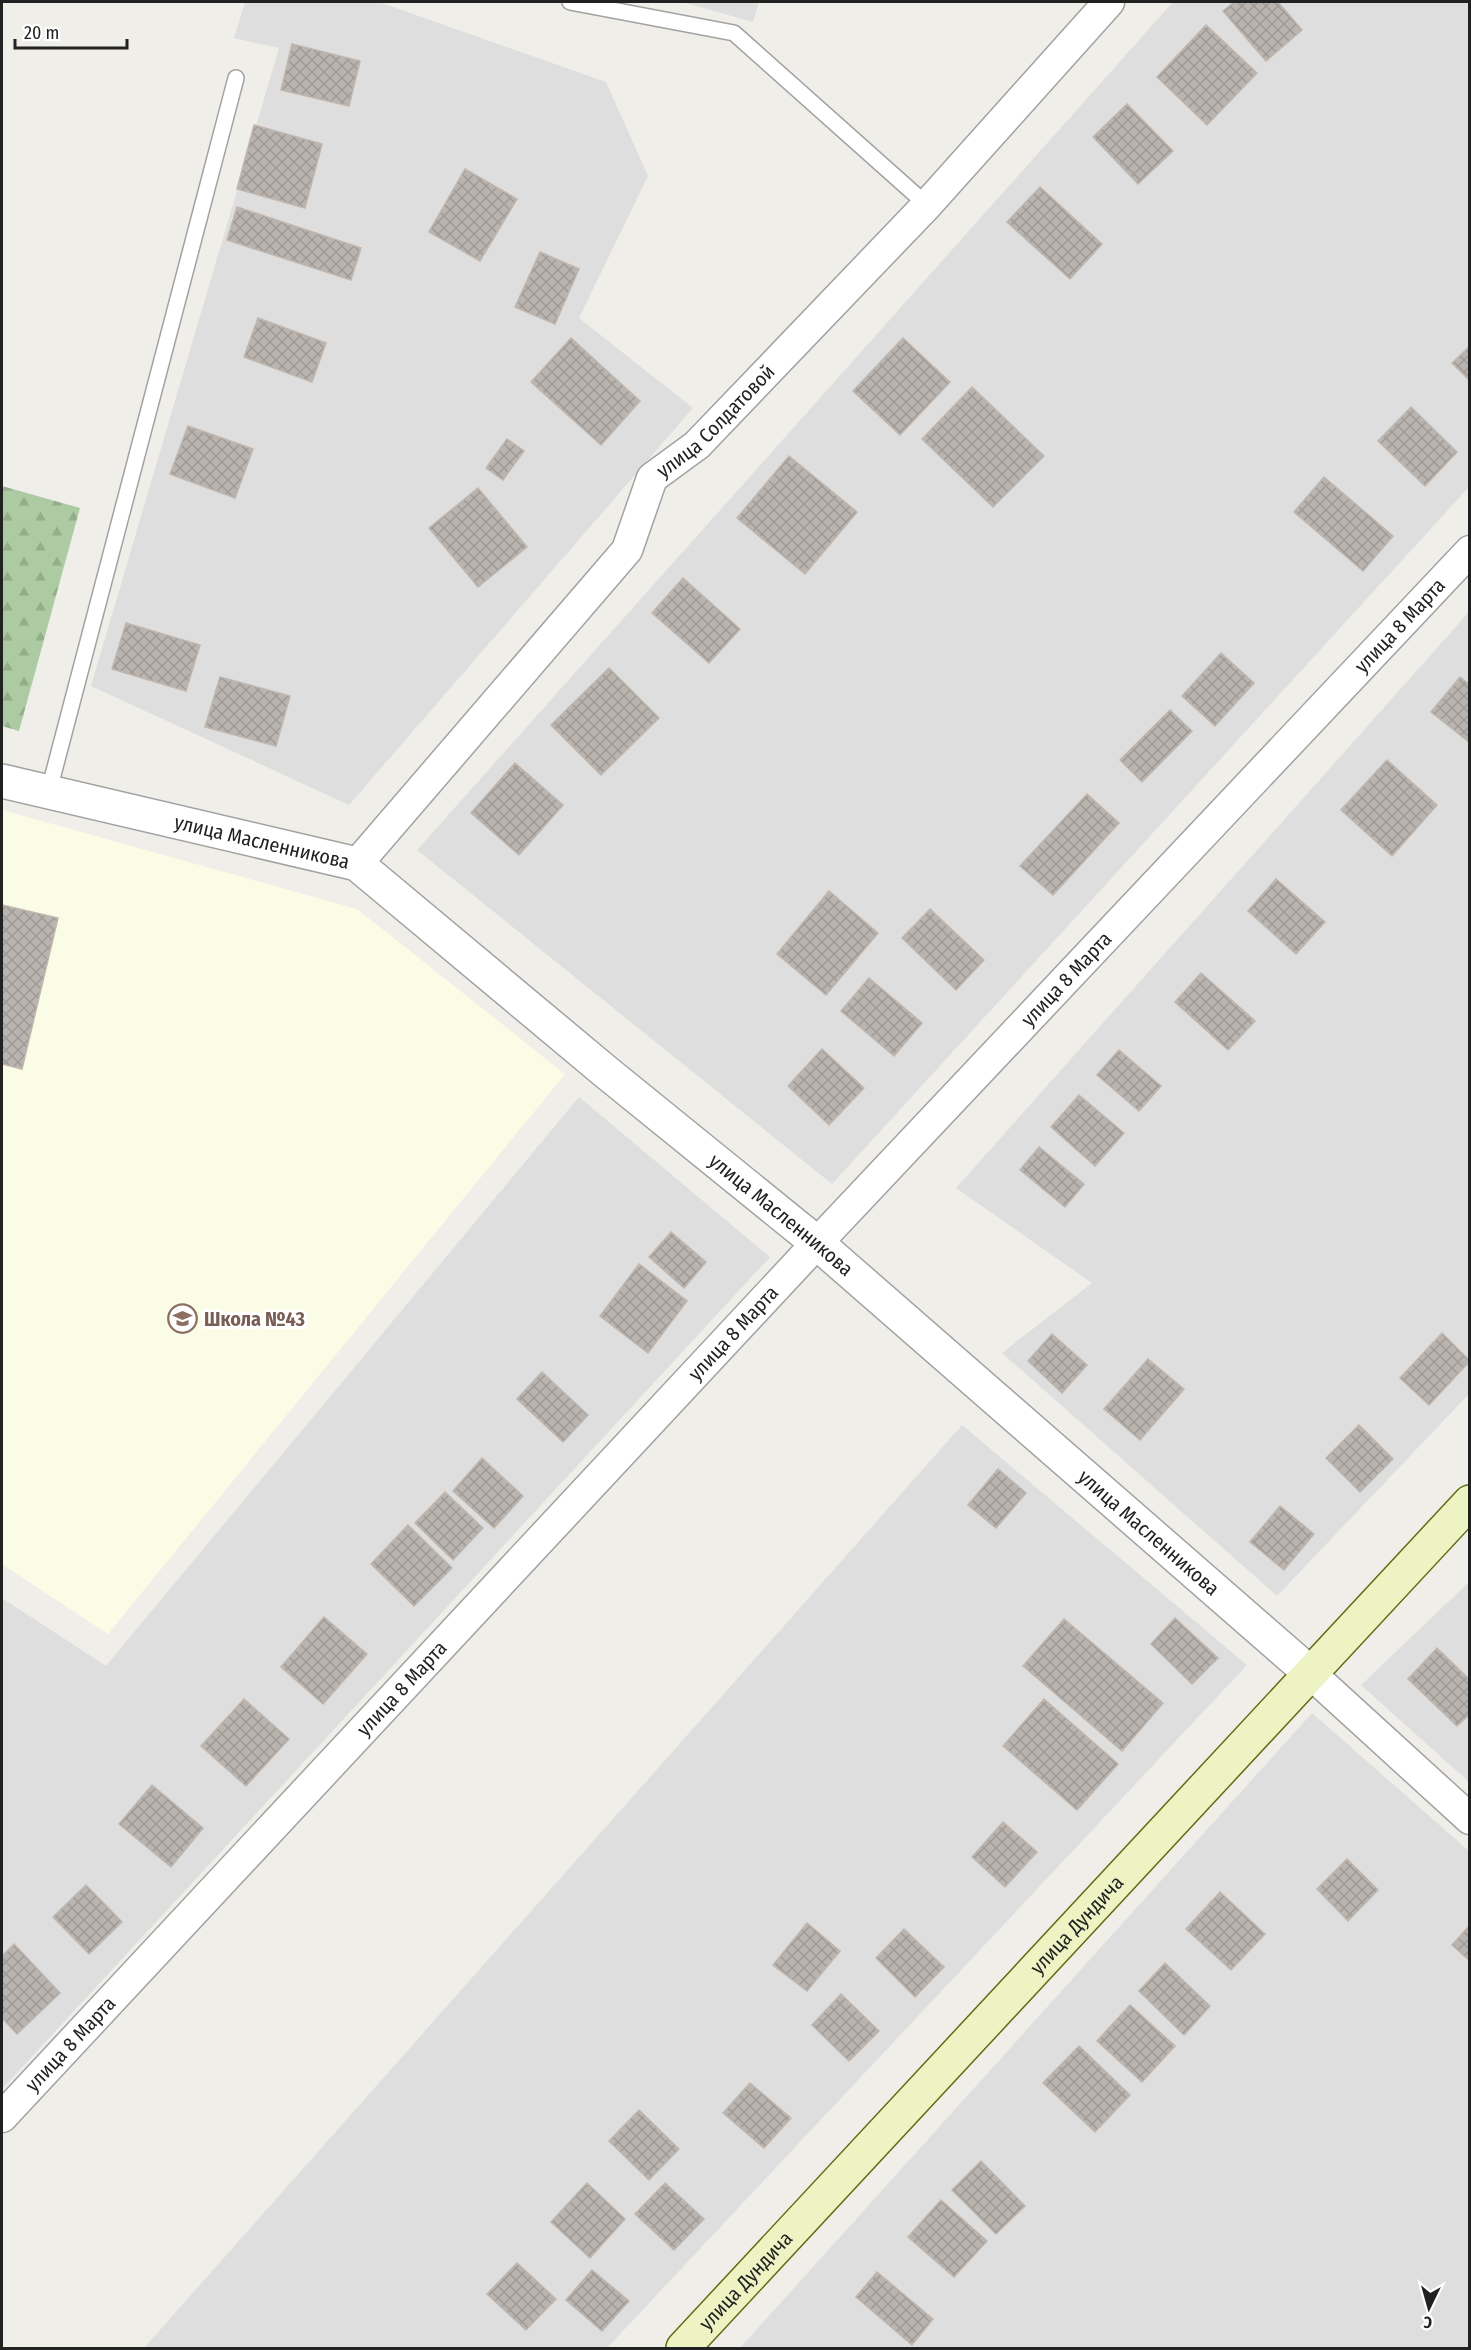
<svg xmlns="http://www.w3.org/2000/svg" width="1471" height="2350" viewBox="0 0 1471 2350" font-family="'Fira Sans Condensed',sans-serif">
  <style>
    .residential { fill: #dfdede }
    .education { fill: #fbfce6 }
    .forest { fill: url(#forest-firs) }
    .building { fill: url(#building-cross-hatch); stroke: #c0b6ad; stroke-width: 1.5 }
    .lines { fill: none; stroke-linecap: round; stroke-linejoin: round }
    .service-casing { stroke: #a2a2a2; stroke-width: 18 }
    .minor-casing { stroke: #a2a2a2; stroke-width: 33 }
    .tertiary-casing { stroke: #a2a2a2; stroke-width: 36 }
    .secondary-casing { stroke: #5f6e12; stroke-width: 36 }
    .service { stroke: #fff; stroke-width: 15 }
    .minor { stroke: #fff; stroke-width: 30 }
    .tertiary { stroke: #fff; stroke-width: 33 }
    .secondary { stroke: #eef3c4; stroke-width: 33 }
    .labels { text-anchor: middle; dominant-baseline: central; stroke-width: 6; stroke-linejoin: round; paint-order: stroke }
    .street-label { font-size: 20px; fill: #212121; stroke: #fff }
    .education-label { font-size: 20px; font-weight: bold; fill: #785e54; stroke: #fff; text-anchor: start }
  </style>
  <defs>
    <pattern id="forest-firs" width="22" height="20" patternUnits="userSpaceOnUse" patternTransform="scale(1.5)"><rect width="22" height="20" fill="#accba2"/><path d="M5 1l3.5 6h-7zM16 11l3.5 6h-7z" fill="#94ae8b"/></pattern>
    <pattern id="building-cross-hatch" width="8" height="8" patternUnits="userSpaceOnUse" patternTransform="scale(1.5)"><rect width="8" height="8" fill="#b9b4af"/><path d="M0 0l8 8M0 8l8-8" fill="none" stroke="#9f9a96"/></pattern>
  </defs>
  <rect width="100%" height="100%" fill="#f0eee9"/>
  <path class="residential" d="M 245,2 L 379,2 L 606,82 L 648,176 L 579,318 L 693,408 L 349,805 L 91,686 L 279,48 L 234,38 Z
    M 682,2 L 759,2 L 753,22 Z
    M 1173,2 L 1469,2 L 1469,487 L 832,1184 L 417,850 Z
    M 1469,612 L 1469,1394 L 1277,1596 L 1002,1353 L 1092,1283 L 956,1188 Z
    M 579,1097 L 770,1257 L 2,2089 L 2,1598 L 106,1666 Z
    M 962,1425 L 1247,1665 L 607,2348 L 144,2348 Z
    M 1469,1582 L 1469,1782 L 1361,1685 Z
    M 1312,1713 L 1469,1851 L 1469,2348 L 740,2348 Z"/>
  <path class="education" d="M 2,810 L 357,909 L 565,1074 L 108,1634 L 2,1564 Z"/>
  <path class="forest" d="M 2,486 L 80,508 L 19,731 L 2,726 Z"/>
  <path class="building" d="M 1234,2 L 1278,2 L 1302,30 L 1266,61 L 1223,11 Z
    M 1206,25 L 1257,73 L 1207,125 L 1157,77 Z
    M 292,44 L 360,61 L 349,106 L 281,90 Z
    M 1127,104 L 1173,151 L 1138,184 L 1093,137 Z
    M 254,125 L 322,144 L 305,208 L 237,189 Z
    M 465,169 L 517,199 L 480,261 L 429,232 Z
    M 1040,187 L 1102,244 L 1070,279 L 1007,222 Z
    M 237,207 L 361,248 L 351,280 L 227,240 Z
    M 540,252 L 579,269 L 555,324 L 515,307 Z
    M 258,318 L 326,343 L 312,382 L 244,357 Z
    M 571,338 L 640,401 L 601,445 L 531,382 Z
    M 903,338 L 950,382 L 900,435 L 853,391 Z
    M 1470,346 L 1470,381 L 1452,363 Z
    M 972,387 L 1044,456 L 993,507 L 922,439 Z
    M 1411,407 L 1457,452 L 1425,486 L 1378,441 Z
    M 188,426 L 253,449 L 235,498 L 170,474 Z
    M 507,439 L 524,451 L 503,480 L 486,468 Z
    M 789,456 L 857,512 L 805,574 L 737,518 Z
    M 1324,477 L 1393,536 L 1363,571 L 1294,512 Z
    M 478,488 L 527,547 L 478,587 L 429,528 Z
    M 683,578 L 740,629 L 709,663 L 652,613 Z
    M 126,623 L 200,645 L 186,691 L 112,669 Z
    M 1221,653 L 1254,683 L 1215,726 L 1182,696 Z
    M 609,668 L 659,718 L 601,775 L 551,725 Z
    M 220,677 L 290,696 L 276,746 L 205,727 Z
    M 1460,677 L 1470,685 L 1470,743 L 1431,712 Z
    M 1170,710 L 1192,731 L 1142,782 L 1120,760 Z
    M 1387,760 L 1437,805 L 1392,856 L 1341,810 Z
    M 515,763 L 563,805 L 519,855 L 471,813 Z
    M 1087,794 L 1119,823 L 1053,895 L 1020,866 Z
    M 1276,879 L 1325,922 L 1296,954 L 1248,911 Z
    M 829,891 L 878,933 L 826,995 L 777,954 Z
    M 2,905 L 58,918 L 22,1069 L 2,1064 Z
    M 930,909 L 984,960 L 956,990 L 902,938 Z
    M 1201,973 L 1255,1021 L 1228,1050 L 1175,1002 Z
    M 869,978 L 922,1023 L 894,1056 L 841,1011 Z
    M 822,1049 L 864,1088 L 829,1125 L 788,1086 Z
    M 1119,1050 L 1161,1086 L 1139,1111 L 1097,1075 Z
    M 1079,1095 L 1124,1133 L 1095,1166 L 1051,1127 Z
    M 1039,1147 L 1084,1184 L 1065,1207 L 1020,1170 Z
    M 671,1232 L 706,1262 L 684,1288 L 649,1257 Z
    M 639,1264 L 687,1301 L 648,1353 L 600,1316 Z
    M 1442,1333 L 1470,1361 L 1429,1405 L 1400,1378 Z
    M 1052,1334 L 1087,1365 L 1062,1393 L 1028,1361 Z
    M 1148,1359 L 1184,1389 L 1140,1440 L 1104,1409 Z
    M 542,1372 L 588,1415 L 563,1442 L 517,1399 Z
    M 1359,1425 L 1393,1459 L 1360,1492 L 1326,1458 Z
    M 482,1458 L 523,1496 L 494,1528 L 453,1491 Z
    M 998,1469 L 1026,1493 L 996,1528 L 968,1505 Z
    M 445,1492 L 483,1528 L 453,1560 L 415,1523 Z
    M 1280,1506 L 1314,1534 L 1284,1570 L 1250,1542 Z
    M 408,1525 L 452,1568 L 414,1606 L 371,1564 Z
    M 324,1617 L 367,1654 L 323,1704 L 281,1667 Z
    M 1175,1618 L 1218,1658 L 1192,1684 L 1151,1644 Z
    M 1064,1619 L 1163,1703 L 1122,1751 L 1023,1666 Z
    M 1437,1648 L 1470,1680 L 1470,1714 L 1457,1726 L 1408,1679 Z
    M 244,1699 L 289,1739 L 246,1786 L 201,1746 Z
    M 1044,1699 L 1118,1764 L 1077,1810 L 1003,1746 Z
    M 152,1785 L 203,1828 L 171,1867 L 119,1824 Z
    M 1003,1822 L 1037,1852 L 1005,1887 L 972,1857 Z
    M 1347,1859 L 1378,1890 L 1348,1921 L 1317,1889 Z
    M 86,1885 L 122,1922 L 89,1954 L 53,1917 Z
    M 1220,1892 L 1265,1934 L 1231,1970 L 1186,1929 Z
    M 807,1923 L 840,1951 L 807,1991 L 773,1965 Z
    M 1470,1925 L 1470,1961 L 1452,1945 Z
    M 904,1929 L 944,1967 L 915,1997 L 876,1958 Z
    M 14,1944 L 60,1993 L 17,2034 L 2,2018 L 2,1956 Z
    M 1165,1963 L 1210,2006 L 1184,2035 L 1139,1991 Z
    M 841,1994 L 879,2031 L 849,2061 L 812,2025 Z
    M 1130,2005 L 1175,2046 L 1142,2082 L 1097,2041 Z
    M 1079,2046 L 1130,2095 L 1095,2132 L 1043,2083 Z
    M 750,2083 L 791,2118 L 764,2148 L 723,2113 Z
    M 639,2110 L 679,2149 L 649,2180 L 609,2141 Z
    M 981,2161 L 1025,2206 L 996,2234 L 952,2190 Z
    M 587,2183 L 625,2219 L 590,2258 L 551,2222 Z
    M 665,2183 L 704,2219 L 674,2250 L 635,2214 Z
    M 941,2200 L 987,2241 L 954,2277 L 908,2237 Z
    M 517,2263 L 556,2299 L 526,2330 L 487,2294 Z
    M 592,2270 L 629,2301 L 602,2331 L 566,2300 Z
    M 877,2272 L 933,2319 L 912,2345 L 856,2297 Z"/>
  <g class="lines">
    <defs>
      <path id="service" d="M 570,2 L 734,33 L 927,205
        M 48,794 L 236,78"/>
      <g id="minor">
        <path id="s1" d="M 357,864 L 627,550 L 652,478 L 697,445 L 927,205 L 1109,2"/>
        <path d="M 1310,1673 L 1470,1819"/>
        <path id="s2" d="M 2,2117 L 817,1243 L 1470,551"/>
      </g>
      <g id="tertiary">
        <path id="s3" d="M 2,781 L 357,864 L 606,1072 L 817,1243 L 1310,1673"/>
      </g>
      <g id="secondary">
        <path id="s4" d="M 683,2348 L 1470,1502"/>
      </g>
    </defs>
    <use href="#service" class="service-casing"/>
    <use href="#minor" class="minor-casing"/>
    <use href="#tertiary" class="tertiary-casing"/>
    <use href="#secondary" class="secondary-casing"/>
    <use href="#service" class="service"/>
    <use href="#minor" class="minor"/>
    <use href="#tertiary" class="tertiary"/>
    <use href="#secondary" class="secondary"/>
  </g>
  <defs>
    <symbol id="school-ring" viewBox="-11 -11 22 22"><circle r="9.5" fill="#fff" stroke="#8d6e63" stroke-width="1.5"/><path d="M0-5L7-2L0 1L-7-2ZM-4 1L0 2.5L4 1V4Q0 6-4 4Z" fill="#8d6e63"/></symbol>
  </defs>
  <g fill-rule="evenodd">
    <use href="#school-ring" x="166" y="1302" width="33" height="33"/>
  </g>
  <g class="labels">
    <g class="street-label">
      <text stroke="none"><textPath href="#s1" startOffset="576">улица Солдатовой</textPath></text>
      <text stroke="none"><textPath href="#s2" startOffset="2044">улица 8 Марта</textPath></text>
      <text stroke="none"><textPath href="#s3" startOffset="267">улица Масленникова</textPath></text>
      <text stroke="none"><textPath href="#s2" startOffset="1558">улица 8 Марта</textPath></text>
      <text stroke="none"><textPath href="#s3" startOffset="915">улица Масленникова</textPath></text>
      <text stroke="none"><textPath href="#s2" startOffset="1072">улица 8 Марта</textPath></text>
      <text stroke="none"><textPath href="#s3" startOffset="1401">улица Масленникова</textPath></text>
      <text stroke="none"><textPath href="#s2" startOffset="586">улица 8 Марта</textPath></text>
      <text stroke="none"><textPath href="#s4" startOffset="578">улица Дундича</textPath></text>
      <text stroke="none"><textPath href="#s2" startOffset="100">улица 8 Марта</textPath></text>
      <text stroke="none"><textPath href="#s4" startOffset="92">улица Дундича</textPath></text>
    </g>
    <g class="education-label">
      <text x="204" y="1319">Школа №43</text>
    </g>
  </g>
  <rect width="1471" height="2350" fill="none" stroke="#212121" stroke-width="6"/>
  <g transform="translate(1429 2308) rotate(185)" stroke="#ffffff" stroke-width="4.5" paint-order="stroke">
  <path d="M0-4.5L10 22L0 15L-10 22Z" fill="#212121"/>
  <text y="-9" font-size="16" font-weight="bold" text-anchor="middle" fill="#212121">С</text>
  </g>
  <path d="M15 39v9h112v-9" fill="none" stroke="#212121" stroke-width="3"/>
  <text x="24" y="39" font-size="18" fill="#212121" stroke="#ffffff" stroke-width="4.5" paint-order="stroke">20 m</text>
</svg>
